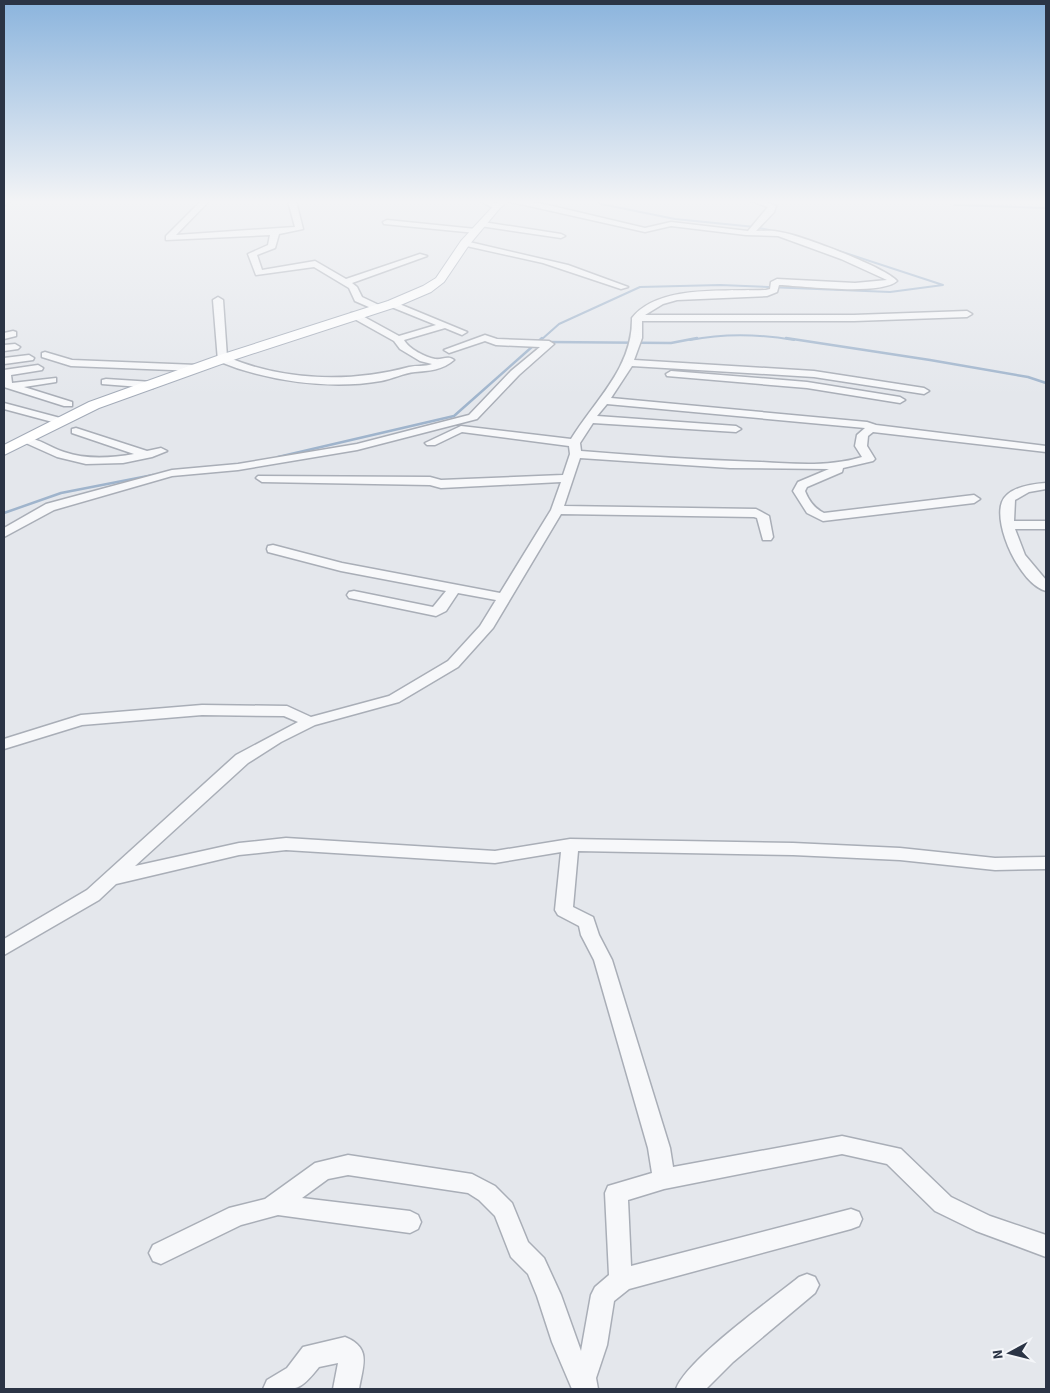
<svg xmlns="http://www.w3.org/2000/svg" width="1050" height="1393" viewBox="0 0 1050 1393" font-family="'Source Sans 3',sans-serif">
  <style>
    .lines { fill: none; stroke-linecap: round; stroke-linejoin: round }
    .stream-far1 { stroke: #9fb4cc; stroke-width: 2 }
    .stream { stroke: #9fb4cc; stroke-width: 2.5 }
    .minor-casing { stroke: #a9aeb7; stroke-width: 3 }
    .major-casing { stroke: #a3abb8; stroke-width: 2 }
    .minor { fill: #f7f8fa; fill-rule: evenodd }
    .major { fill: #fff; fill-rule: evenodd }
  </style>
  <rect width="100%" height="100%" fill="#e4e7ec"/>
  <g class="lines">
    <path class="stream-far1" d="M 597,201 L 601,204 L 675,219 L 755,227 L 788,234
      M 954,205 L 1046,208
      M 541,340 L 559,324 L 640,287 L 720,285 L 890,292 L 943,285 L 827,247
      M 690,340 C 725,333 759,334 794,340"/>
    <path class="stream" d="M 786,338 L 930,360 L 1028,377 L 1046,383
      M 547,342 L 671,343 L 697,338
      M 278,457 L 454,416 L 542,338
      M 4,513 L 61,493 L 153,475"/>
    <defs>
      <path id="minor" d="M 4,201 L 10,201 L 4,206 Z
        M 201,201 L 209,201 L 176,235 L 295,227 L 288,201 L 296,201 L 303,229 L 279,234 L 275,248 L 257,255 L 262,270 L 315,261 L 346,279 L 420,254 L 427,256 L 352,283 L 357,287 L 362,297 L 381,306 L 383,308 L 378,311 L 355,301 L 349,288 L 314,267 L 256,275 L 248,254 L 268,245 L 270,235 L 166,240 L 166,236 Z
        M 481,201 L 490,201 L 500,206 L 493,208 Z
        M 507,201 L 523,201 L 548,205 L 645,228 L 671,222 L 748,231 L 768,207 L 751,201 L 762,201 L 776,206 L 774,212 L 756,231 C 764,231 772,230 780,232 C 800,235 885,267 897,281 C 880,296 804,286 779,285 L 777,292 L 767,296 L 677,300 L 663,304 L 645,315 L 854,315 L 967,311 L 972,314 L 967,317 L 854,321 L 642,321 L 642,338 L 634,360 L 814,371 L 924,388 L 929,391 L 924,394 L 814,377 L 632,366 L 611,398 L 867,422 L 876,425 L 1046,446 L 1046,452 L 873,432 L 868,436 L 867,446 L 875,459 L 873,461 L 843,468 L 842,472 L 807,487 L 805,491 C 809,501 814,508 824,513 L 974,495 L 980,499 L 974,503 L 823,521 L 807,513 L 793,491 L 798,482 L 829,469 L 730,468 L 580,458 L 564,506 L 756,509 L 769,516 L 773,537 L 771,540 L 763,540 L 757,518 L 754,517 L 561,514 L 493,628 L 458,667 L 399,702 L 315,725 L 281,742 L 248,763 L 135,866 L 239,843 L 286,838 L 495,851 L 570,839 L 793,843 L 900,848 L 995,858 L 1046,857 L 1046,869 L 995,870 L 900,860 L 793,855 L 578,851 L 573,907 L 593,917 L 599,935 L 612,960 L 670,1148 L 673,1167 L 842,1136 L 901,1149 L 951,1197 L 990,1216 L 1046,1235 L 1046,1257 L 976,1231 L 935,1211 L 887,1164 L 842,1154 L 664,1189 L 628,1200 L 631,1266 L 851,1209 L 859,1212 L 862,1219 L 859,1226 L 851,1229 L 629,1289 L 614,1301 L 607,1345 L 596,1378 L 598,1389 L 572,1389 L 552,1342 L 537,1296 L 528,1274 L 511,1257 L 495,1216 L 479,1200 L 468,1193 L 348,1175 L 328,1179 L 302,1198 L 410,1211 L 418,1215 L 421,1222 L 418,1229 L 410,1233 L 278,1215 L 241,1225 L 161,1264 L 153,1261 L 149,1253 L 153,1245 L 229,1208 L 265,1199 L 315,1163 L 348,1155 L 472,1174 L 495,1186 L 512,1203 L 528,1242 L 544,1258 L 561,1295 L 581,1351 L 591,1295 L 595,1287 L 609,1275 L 605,1193 L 608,1186 L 652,1173 L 648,1148 L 594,960 L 581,935 L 579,926 L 558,915 L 555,910 L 561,852 L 495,863 L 286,850 L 239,855 L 116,884 L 99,900 L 4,955 L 4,939 L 87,890 L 236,755 L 298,722 L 284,716 L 202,715 L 82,725 L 4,749 L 4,739 L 81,715 L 202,705 L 287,706 L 311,717 L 389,696 L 448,661 L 480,626 L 496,600 L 458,593 L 446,611 L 436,616 L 354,599 L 349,598 L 347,595 L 349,592 L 354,591 L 433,607 L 446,591 L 341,571 L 268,552 L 267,549 L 268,546 L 273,545 L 342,563 L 500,593 L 551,510 L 561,482 L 441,488 L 430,485 L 262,482 L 256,478 L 258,476 L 430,477 L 441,480 L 563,475 L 570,454 L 569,446 L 462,432 L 435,445 L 427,445 L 425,443 L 461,426 L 571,439 C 594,401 633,368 632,318 C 659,284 726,292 766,290 L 770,289 L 771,282 L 777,279 L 855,283 L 887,280 L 841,259 L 778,236 L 746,235 L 671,226 L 645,232 ZM 607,404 L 865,428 L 857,435 L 855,446 L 862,457 C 830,467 793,464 760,462 C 700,460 641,456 581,451 L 580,443 L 593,423 L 736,432 L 741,429 L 736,426 L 597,416 Z
        M 387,220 L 476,229 L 480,231 L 476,233 L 384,224 L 383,222 Z
        M 483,222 L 561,234 L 565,236 L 561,238 L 480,226 L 479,224 Z
        M 465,241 L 568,265 L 628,287 L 621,289 L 543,263 L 462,245 L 462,241 Z
        M 218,297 L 223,300 L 227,357 C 284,381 350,383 409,367 C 417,365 424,367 432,364 L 420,361 L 400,349 L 394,341 L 351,317 L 351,313 L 357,313 L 399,336 L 436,325 L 389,306 L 389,302 L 392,301 L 467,332 L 462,335 L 445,328 L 404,340 C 409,349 425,357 435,359 C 442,360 448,355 454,360 C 443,370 428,371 415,372 C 404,373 392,379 381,381 C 330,390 266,381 218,361 L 213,300 Z
        M 13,331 L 16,332 L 16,336 L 4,339 L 4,333 Z
        M 485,335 L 497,339 L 549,341 L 554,344 L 519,375 L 477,419 L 357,450 L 238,470 L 172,476 L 54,510 L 4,537 L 4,528 L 46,504 L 172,470 L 238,464 L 357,444 L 469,415 L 511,371 L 540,347 L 496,345 L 485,341 L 449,353 L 444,350 Z
        M 15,344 L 20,347 L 18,349 L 4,351 L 4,345 Z
        M 45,352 L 72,360 L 197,365 L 202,368 L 197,371 L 71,366 L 42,357 L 42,353 Z
        M 29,355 L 34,358 L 33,360 L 4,364 L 4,358 Z
        M 38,365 L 43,368 L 42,370 L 11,375 L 12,383 L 56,378 L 56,382 L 24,387 L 72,402 L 72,406 L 64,406 L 4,387 L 4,370 Z
        M 671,371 L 807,382 L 900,397 L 905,400 L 900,403 L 807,388 L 667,376 L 666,374 Z
        M 106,379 L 153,382 L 158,385 L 153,388 L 102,384 L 102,380 Z
        M 4,403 L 64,419 L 65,421 L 60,424 L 4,409 Z
        M 76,428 L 147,451 L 161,448 L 167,451 L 152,457 L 123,463 L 86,464 L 57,457 L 19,440 L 25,437 C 40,439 51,448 64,452 C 87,460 111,458 134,454 L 72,433 L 72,429 Z
        M 1046,483 L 1046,489 L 1029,492 L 1015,500 L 1014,521 L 1046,521 L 1046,529 L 1015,529 L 1025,555 L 1046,580 L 1046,591 C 1021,585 993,526 1002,502 C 1008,487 1032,484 1046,483 Z
        M 807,1274 L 815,1277 L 819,1285 L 815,1293 L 733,1362 L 706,1389 L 676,1389 C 687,1359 771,1300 799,1277 Z
        M 345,1337 C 372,1348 363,1365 359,1389 L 333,1389 L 338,1363 L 319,1367 C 298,1393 298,1389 263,1389 L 267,1380 L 287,1368 L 303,1347 Z"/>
      <path id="major" d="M 498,201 L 509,201 L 500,208 L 469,245 L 444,282 L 431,292 L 396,307 L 227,362 L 99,408 L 4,455 L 4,445 L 89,402 L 217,356 L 388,301 L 423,286 L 436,278 L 461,241 Z"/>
    </defs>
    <use href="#minor" class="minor-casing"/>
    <use href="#major" class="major-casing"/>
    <use href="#minor" class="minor"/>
    <use href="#major" class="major"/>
  </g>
  <linearGradient id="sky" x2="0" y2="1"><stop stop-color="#8bb4dd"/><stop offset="0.51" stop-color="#f3f4f6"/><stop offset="1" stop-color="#f3f4f6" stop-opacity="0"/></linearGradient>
  <rect width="1050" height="396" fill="url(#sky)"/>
  <rect width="1050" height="1393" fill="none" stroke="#2b3445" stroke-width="10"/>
  <g transform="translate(1010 1353) rotate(263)" stroke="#f4f6f9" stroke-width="4" paint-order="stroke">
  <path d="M0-4L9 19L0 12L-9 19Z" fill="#2b3445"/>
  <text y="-8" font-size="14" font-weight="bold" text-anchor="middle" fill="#2b3445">N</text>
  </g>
</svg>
